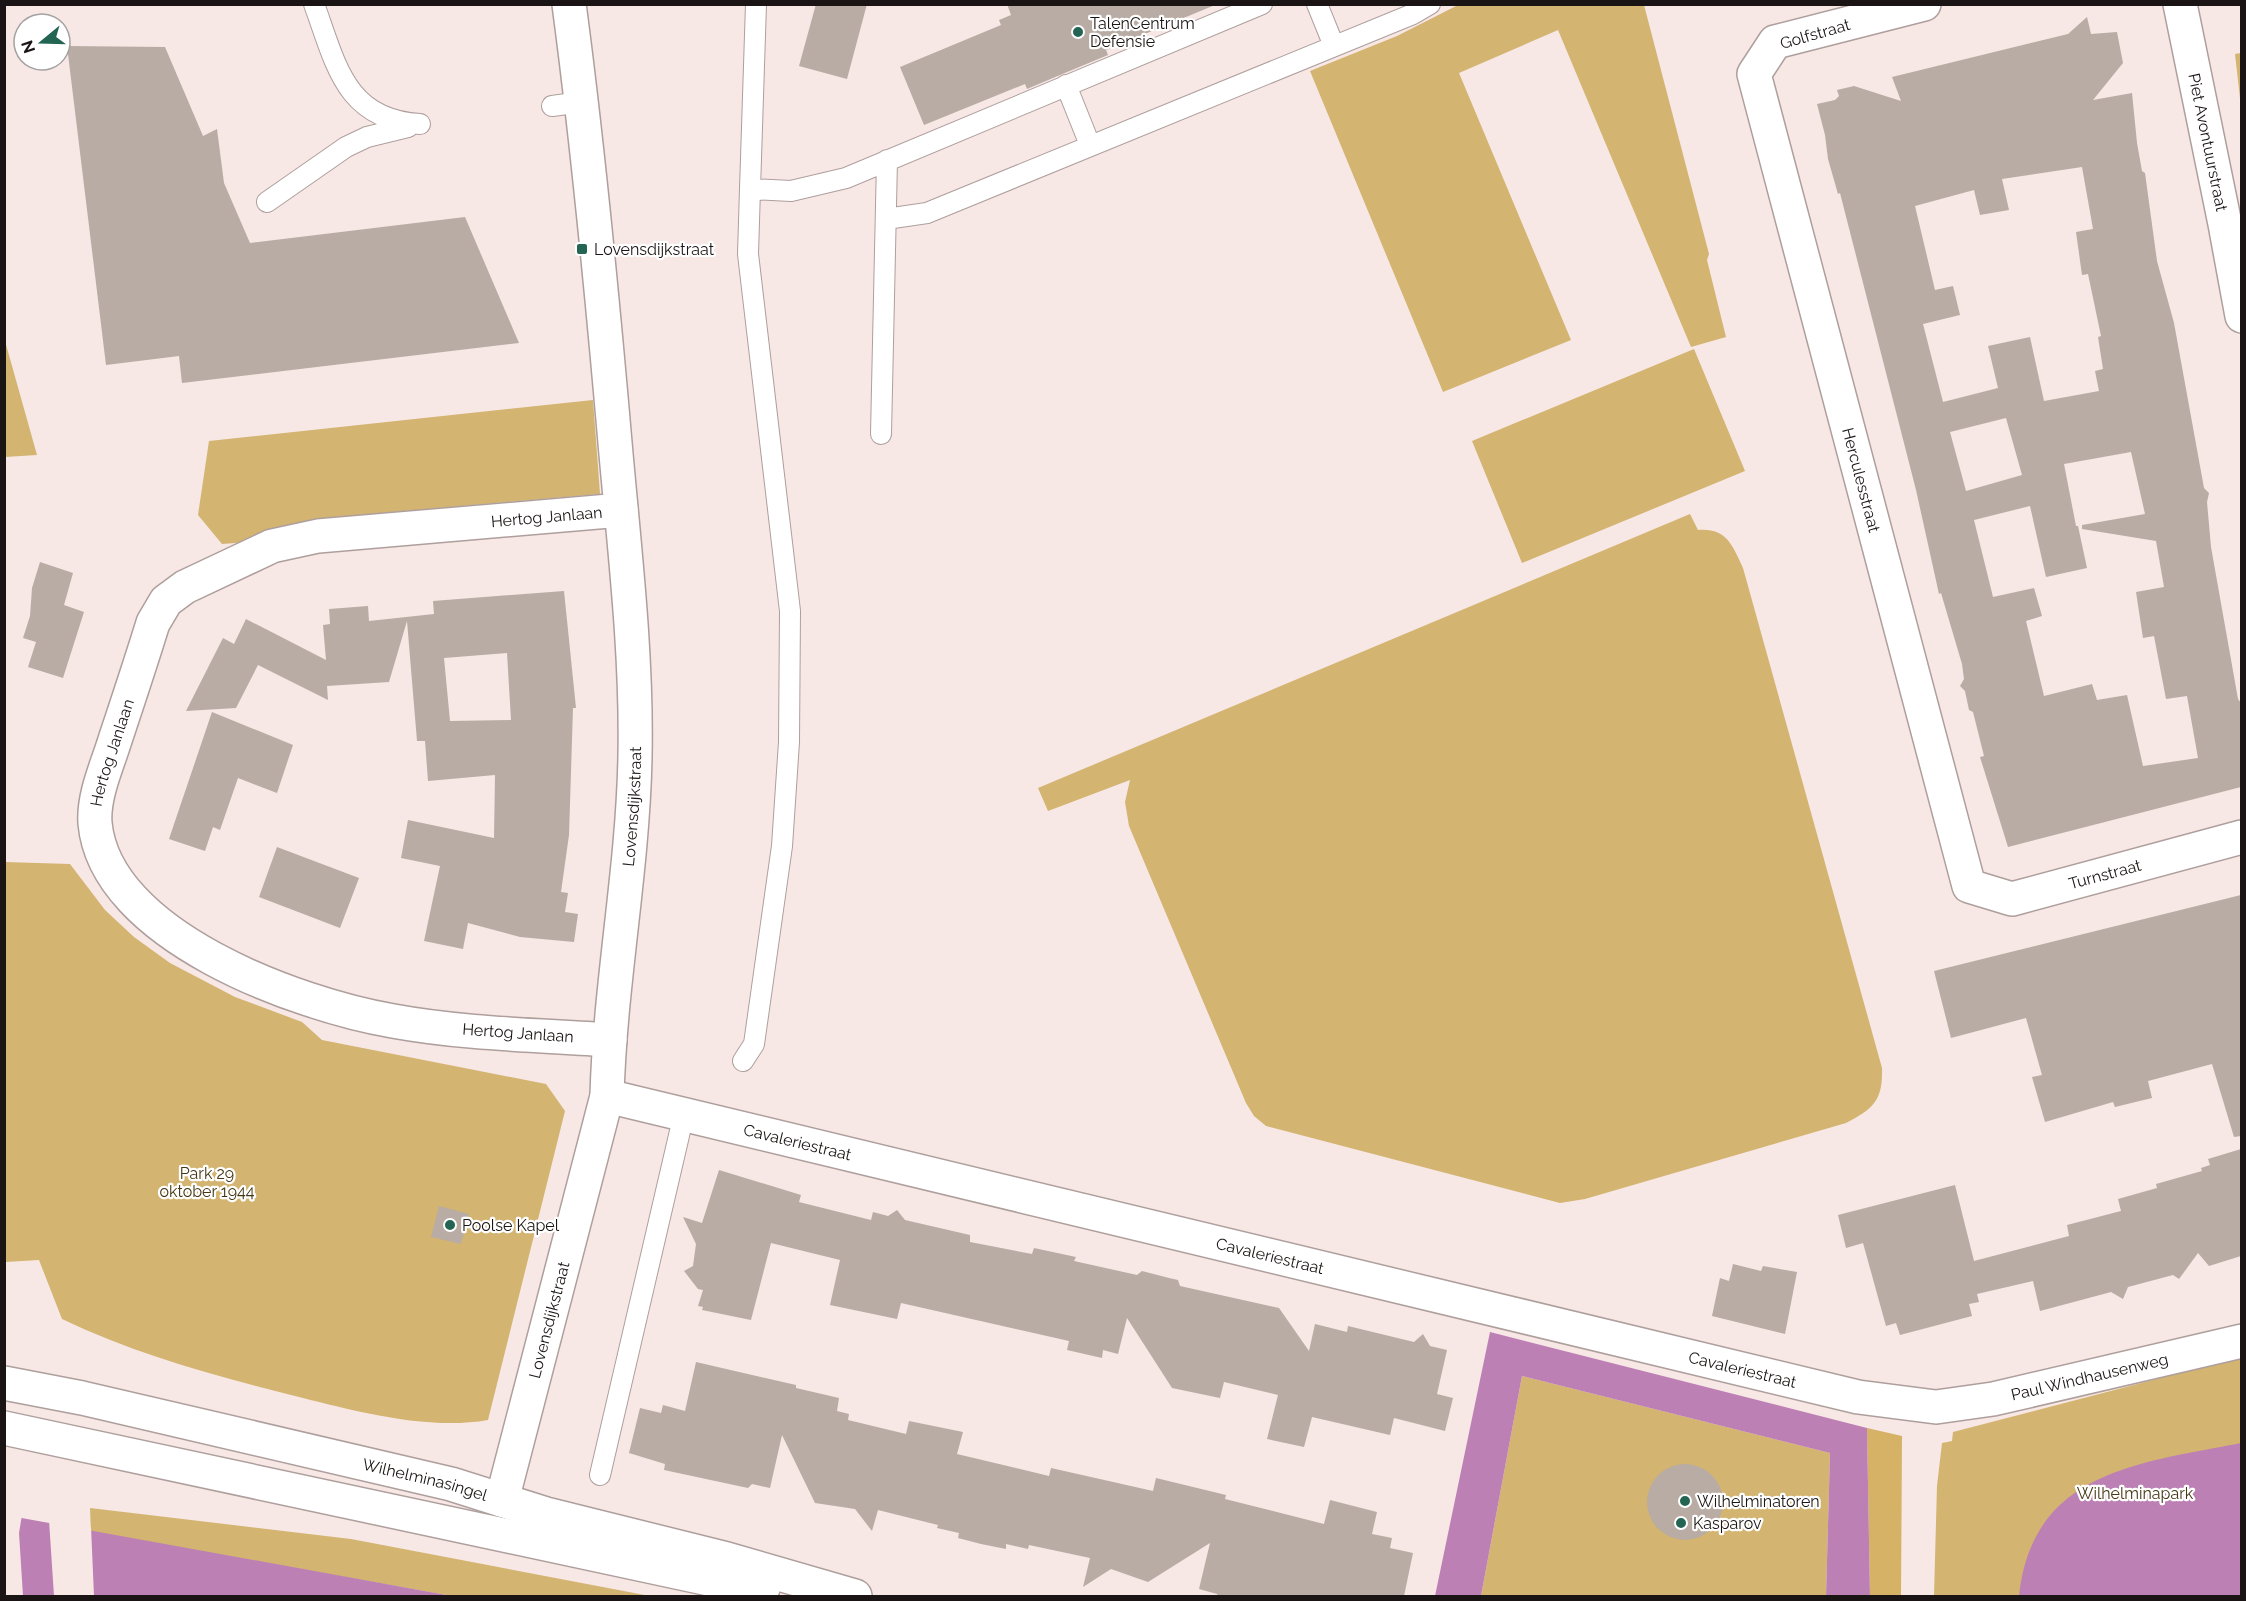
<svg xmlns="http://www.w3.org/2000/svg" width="2246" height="1601" viewBox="0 0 2246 1601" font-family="Raleway,sans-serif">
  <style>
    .green { fill: #d3b470 }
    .forest { fill: #d5b266 }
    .water { fill: #bd80b5 }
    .pier { fill: #f7e7e5 }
    .building { fill: #b8aca4; fill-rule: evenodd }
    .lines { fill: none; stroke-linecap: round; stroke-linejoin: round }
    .lane-casing { stroke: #ae9f9d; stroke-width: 22 }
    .street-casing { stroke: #ae9f9d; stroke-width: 36 }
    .secondary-casing { stroke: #ae9f9d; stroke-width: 36 }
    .lane { stroke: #fff; stroke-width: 20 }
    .street { stroke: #fff; stroke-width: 33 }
    .secondary { stroke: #fff; stroke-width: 33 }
    .poi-dot { fill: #246452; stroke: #fff; stroke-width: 2 }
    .labels { text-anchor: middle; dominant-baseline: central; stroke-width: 4.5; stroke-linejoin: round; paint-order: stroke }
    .poi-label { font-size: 16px; fill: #1a1514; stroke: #fff; text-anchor: start }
    .street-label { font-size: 16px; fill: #1a1514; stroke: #fff }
    .park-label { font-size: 16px; fill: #453715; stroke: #fff }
  </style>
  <rect width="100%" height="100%" fill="#f7e7e5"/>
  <path class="green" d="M 1458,5 L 1644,5 L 1709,254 L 1707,260 L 1726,337 L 1691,347 L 1558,30 L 1459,73 L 1571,340 L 1443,392 L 1310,71 L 1397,36 Z
    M 2241,53 L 2242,53 L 2241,107 L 2235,54 Z
    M 4,341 L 5,341 L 37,455 L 5,457 Z
    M 1694,349 L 1745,471 L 1522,563 L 1472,441 Z
    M 593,400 L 600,494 L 313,519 L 248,542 L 222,544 L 198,515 L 209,441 Z
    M 1690,514 L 1698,530 C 1726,528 1732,544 1743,568 L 1882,1068 C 1883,1101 1873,1109 1846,1123 L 1585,1199 L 1560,1203 L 1266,1126 L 1254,1116 L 1246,1103 L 1129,826 L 1125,802 L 1130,780 L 1048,811 L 1038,788 Z
    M 5,862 L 70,864 L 105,910 L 134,937 L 170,963 L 235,997 L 302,1022 L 322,1040 L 546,1084 L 565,1111 L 488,1420 C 426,1431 351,1410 291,1395 C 212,1375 135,1354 62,1319 L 39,1260 L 5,1262 Z
    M 2241,1357 L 2241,1596 L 1934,1596 L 1937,1486 L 1942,1443 L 1952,1441 L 1953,1432 Z
    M 1522,1376 L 1830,1453 L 1826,1596 L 1481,1596 Z
    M 90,1508 L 351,1539 L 650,1596 L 452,1596 L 91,1532 Z"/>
  <path class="forest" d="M 1867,1428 L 1902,1436 L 1901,1596 L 1870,1596 Z"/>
  <path class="water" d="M 1490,1332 L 1867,1428 L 1870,1596 L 1826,1596 L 1830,1453 L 1522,1376 L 1481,1596 L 1435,1596 Z
    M 2241,1443 L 2241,1596 L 2019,1596 C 2032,1471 2140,1463 2241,1443 Z
    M 5,1515 L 452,1596 L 5,1596 Z"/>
  <path class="pier" d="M 4,1512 L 22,1515 L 19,1533 L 23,1596 L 5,1596 Z
    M 49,1520 L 91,1527 L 94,1596 L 54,1596 Z"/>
  <path class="building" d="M 816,4 L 867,4 L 847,79 L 799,66 Z
    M 1007,4 L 1215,4 L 1215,5 L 1106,50 L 1108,55 L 1060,75 L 1027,89 L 1025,84 L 924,125 L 900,67 L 1001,25 L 999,20 L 1011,15 Z
    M 2087,17 L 2091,34 L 2117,32 L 2123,63 L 2093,100 L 2132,93 L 2137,143 L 2142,171 L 2145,173 L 2157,261 L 2174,323 L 2204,488 L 2209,493 L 2207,502 L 2211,547 L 2238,699 L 2241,703 L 2241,787 L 2008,847 L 1980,757 L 1984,756 L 1973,712 L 1969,710 L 1965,691 L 1960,686 L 1964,679 L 1962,664 L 1941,593 L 1939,594 L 1916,490 L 1840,193 L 1838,194 L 1828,159 L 1825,135 L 1817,104 L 1835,100 L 1839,96 L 1837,90 L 1854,86 L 1901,101 L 1892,77 L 2068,34 ZM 2082,167 L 2093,229 L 2076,232 L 2082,275 L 2088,274 L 2101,336 L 2098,337 L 2103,369 L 2095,371 L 2099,391 L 2044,401 L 2030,337 L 1988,346 L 1998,388 L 1943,402 L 1923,324 L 1960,315 L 1953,286 L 1935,290 L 1915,206 L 1974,190 L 1980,215 L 2009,210 L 2002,179 ZM 2006,418 L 2022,475 L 1966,491 L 1950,432 ZM 2131,452 L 2145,514 L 2082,525 L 2082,529 L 2156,541 L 2164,587 L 2136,592 L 2143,638 L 2154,636 L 2166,699 L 2187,696 L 2198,758 L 2143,766 L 2127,695 L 2097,700 L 2092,684 L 2044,696 L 2026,621 L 2042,616 L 2034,588 L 1993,597 L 1974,520 L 2030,506 L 2046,577 L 2087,568 L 2078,526 L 2076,526 L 2064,464 Z
    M 67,46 L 165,47 L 203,136 L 217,129 L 224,183 L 250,243 L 465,217 L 519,343 L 182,383 L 179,356 L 106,365 Z
    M 40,562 L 73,573 L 64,605 L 84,612 L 63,678 L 28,667 L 36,642 L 23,638 L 30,616 L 32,588 Z
    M 564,591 L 576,708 L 573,708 L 569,835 L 561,892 L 568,893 L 565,912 L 578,914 L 574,942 L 520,937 L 468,923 L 463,949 L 424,941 L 440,866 L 401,858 L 408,820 L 494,838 L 495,775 L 428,781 L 425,741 L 417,741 L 407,621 L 389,682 L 327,686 L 328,700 L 258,665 L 236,708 L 186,711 L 223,638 L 234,644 L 246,619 L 326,660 L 323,625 L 330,624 L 329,609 L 368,606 L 369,621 L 434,614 L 433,601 ZM 507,653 L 511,720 L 450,721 L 444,658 Z
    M 212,712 L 293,745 L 277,793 L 238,778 L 220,830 L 213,827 L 205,851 L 169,839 Z
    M 277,847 L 359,878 L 340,928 L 259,897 Z
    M 2241,895 L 2241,1136 L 2234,1137 L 2212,1064 L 2148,1081 L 2152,1098 L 2115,1107 L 2113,1102 L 2045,1122 L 2032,1077 L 2042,1075 L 2026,1018 L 1951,1038 L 1934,971 Z
    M 2241,1149 L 2241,1256 L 2209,1266 L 2198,1253 L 2179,1279 L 2173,1275 L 2128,1287 L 2123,1299 L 2111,1292 L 2040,1311 L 2033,1281 L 1977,1294 L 1979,1302 L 1969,1304 L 1972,1316 L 1900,1335 L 1896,1323 L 1886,1326 L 1863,1243 L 1846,1248 L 1838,1215 L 1955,1185 L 1974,1261 L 2069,1236 L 2067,1225 L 2121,1211 L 2118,1199 L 2157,1188 L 2156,1184 L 2202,1171 L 2201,1168 L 2210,1165 L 2208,1159 Z
    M 719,1170 L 801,1195 L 799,1202 L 871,1220 L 873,1212 L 888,1216 L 897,1210 L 905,1220 L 970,1235 L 970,1242 L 1032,1254 L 1034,1248 L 1076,1257 L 1074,1261 L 1137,1275 L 1142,1271 L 1169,1278 L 1178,1280 L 1180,1286 L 1279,1308 L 1309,1351 L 1315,1324 L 1347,1332 L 1348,1326 L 1414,1342 L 1423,1334 L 1430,1346 L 1447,1350 L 1437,1394 L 1453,1398 L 1445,1431 L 1394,1418 L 1390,1435 L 1312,1417 L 1304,1447 L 1267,1439 L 1278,1395 L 1224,1382 L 1220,1398 L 1172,1388 L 1127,1318 L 1118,1354 L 1103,1350 L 1102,1358 L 1067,1350 L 1069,1341 L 901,1303 L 897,1319 L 830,1305 L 840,1260 L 771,1243 L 751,1320 L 702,1310 L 703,1307 L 698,1306 L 703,1290 L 698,1289 L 684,1271 L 693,1266 L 696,1244 L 683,1217 L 702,1223 Z
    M 439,1206 L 469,1214 L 461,1244 L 431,1237 Z
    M 1733,1264 L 1761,1271 L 1763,1266 L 1797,1272 L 1785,1334 L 1712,1316 L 1720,1278 L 1729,1281 Z
    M 696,1362 L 796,1385 L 796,1388 L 839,1398 L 837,1411 L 849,1414 L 848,1420 L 906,1434 L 909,1421 L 963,1432 L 957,1454 L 1049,1476 L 1051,1468 L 1153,1491 L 1156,1478 L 1226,1495 L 1225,1499 L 1324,1524 L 1330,1500 L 1377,1512 L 1372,1534 L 1392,1538 L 1390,1548 L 1413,1553 L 1404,1596 L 1218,1596 L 1217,1594 L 1199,1589 L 1210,1543 L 1148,1582 L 1111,1569 L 1083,1587 L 1090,1558 L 1029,1545 L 1028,1549 L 1006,1544 L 1006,1549 L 981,1544 L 958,1538 L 959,1533 L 937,1528 L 938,1525 L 878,1510 L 872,1531 L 855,1509 L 815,1503 L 782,1435 L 770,1488 L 752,1484 L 748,1488 L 664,1470 L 665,1464 L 629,1453 L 640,1408 L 661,1413 L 663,1405 L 685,1411 Z
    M1647 1502a38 38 0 1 1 76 0a38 38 0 1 1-76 0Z"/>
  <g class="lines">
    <defs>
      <path id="lane" d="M 314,4 C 336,64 345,120 420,124
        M 756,4 L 750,189 L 791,191 L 846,178 L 1262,4
        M 1317,4 L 1334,46
        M 1066,85 L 1090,145
        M 552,106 L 582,102
        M 267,202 L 346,147 L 367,137 L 408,127
        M 886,219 L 927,213 L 1413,14 L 1430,4
        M 881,434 L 887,160
        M 743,1061 L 754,1044 L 782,846 L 789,742 L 790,611 L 748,254 L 750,189
        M 600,1475 L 684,1114"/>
      <g id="street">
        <path id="s1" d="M 1924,4 L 1775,42 L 1754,74 L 1969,886 L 2012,899 L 2242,837"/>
        <path id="s2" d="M 2180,4 L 2225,224 L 2242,316"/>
        <path id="s3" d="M 610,1040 C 538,1035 464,1034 393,1021 C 299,1005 105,936 95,823 C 93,796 107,766 115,740 C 128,701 141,662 153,623 L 166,601 L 185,587 L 272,546 L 318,536 L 621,510"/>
        <path id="s4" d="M 607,1096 L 1858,1397 L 1936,1407 L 1993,1399 L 2242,1341"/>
        <path id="s5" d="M 502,1500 L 607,1096 C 610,982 633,870 635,756 C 637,656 625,554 616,454 C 603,303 589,154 569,4"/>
      </g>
      <g id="secondary">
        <path id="s6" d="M 4,1383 L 82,1398 L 451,1484 L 546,1514 L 727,1559 L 855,1596"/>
        <path d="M 4,1428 L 723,1582 L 764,1586"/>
      </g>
    </defs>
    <use href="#lane" class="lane-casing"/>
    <use href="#street" class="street-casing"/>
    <use href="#secondary" class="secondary-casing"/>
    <use href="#lane" class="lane"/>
    <use href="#street" class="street"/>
    <use href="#secondary" class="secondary"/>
  </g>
  <g class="poi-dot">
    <circle cx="1078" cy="32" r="6"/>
    <rect x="576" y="243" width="12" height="12" rx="3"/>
    <circle cx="450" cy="1225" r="6"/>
    <circle cx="1685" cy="1501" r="6"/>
    <circle cx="1681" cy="1523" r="6"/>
  </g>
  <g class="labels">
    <g class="poi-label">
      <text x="1090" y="23">TalenCentrum<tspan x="1090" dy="18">Defensie</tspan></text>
      <text x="594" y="249">Lovensdijkstraat</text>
      <text x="462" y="1225">Poolse Kapel</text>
      <text x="1697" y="1501">Wilhelminatoren</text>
      <text x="1693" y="1523">Kasparov</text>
    </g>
    <g class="street-label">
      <text transform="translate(1815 34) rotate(-16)">Golfstraat</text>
      <text stroke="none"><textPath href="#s2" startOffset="141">Piet Avontuurstraat</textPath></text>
      <text stroke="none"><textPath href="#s1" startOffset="612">Herculesstraat</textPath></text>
      <text stroke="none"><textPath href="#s3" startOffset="1227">Hertog Janlaan</textPath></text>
      <text stroke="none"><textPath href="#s3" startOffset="669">Hertog Janlaan</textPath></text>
      <text stroke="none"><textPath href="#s5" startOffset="708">Lovensdijkstraat</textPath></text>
      <text stroke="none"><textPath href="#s1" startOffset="1173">Turnstraat</textPath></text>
      <text transform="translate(518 1033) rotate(4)">Hertog Janlaan</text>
      <text stroke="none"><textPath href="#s4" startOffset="196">Cavaleriestraat</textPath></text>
      <text stroke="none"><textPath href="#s4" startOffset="682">Cavaleriestraat</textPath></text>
      <text stroke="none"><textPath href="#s5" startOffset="186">Lovensdijkstraat</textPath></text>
      <text stroke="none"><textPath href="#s4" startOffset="1168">Cavaleriestraat</textPath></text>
      <text stroke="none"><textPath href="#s4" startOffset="1522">Paul Windhausenweg</textPath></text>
      <text stroke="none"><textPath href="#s6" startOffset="432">Wilhelminasingel</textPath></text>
    </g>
    <g class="park-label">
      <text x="207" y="1173">Park 29<tspan x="207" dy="18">oktober 1944</tspan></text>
      <text x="2135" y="1493">Wilhelminapark</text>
    </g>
  </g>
  <rect width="2246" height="1601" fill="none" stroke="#1a1514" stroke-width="12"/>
  <g transform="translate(42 42) rotate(251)"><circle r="28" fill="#ffffff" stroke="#a3a1a1" stroke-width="1.5"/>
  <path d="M0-4.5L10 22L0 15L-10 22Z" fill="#246452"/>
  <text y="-9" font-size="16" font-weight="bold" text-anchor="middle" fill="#1a1514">N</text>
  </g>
</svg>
